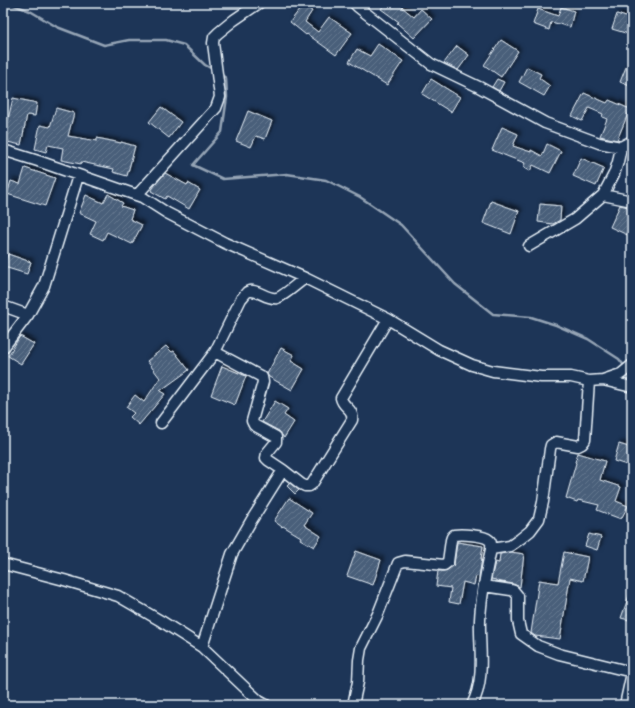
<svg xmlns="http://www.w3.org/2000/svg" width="635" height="708" viewBox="0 0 635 708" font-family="Kalam,sans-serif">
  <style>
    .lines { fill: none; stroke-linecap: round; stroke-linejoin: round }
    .stream { stroke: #95a4b5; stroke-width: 2.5 }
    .building { fill: url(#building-hatch); stroke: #e8f1f8; filter: url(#shadow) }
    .minor-casing { stroke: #e8f1f8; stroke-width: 13 }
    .minor { stroke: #1d3557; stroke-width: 10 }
  </style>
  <defs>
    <pattern id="building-hatch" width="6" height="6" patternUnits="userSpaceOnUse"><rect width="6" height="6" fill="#495e7a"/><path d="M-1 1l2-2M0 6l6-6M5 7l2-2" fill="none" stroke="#63768e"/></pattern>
    <filter id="shadow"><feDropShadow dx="2.5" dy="-2.5" stdDeviation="2" flood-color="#0009"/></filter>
  </defs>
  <rect width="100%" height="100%" fill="#1d3557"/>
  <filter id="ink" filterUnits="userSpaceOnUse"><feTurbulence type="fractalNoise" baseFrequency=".025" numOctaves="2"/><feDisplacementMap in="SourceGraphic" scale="8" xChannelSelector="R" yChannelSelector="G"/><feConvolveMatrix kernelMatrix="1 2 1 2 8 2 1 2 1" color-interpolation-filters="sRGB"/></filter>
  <g filter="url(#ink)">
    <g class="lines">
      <path class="stream" d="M 9,3 L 30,11 L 57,27 L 104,45 L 129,40 L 166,40 L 184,45 L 205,65 L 214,70
        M 220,74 L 226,78 L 227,97 L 222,132 L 193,165 L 223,179 L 287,174 L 326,180 L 360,197 L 401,225 L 455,284 L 493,314 L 531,317 L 556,325 L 588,339 L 619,359 L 625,367"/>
    </g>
    <path class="building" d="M 385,3 L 406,3 L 402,7 L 414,17 L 421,9 L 432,19 L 414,38 L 397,23 L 399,22 L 381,9 Z
      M 303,5 L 312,11 L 305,22 L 318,32 L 329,17 L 352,33 L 336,55 L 307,34 L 306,35 L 290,22 Z
      M 561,7 L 574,11 L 570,27 L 551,22 L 549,30 L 533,24 L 538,9 L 558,16 Z
      M 617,14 L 632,19 L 632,35 L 612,29 Z
      M 501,40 L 518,51 L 501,77 L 484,65 Z
      M 378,44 L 403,61 L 387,85 L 349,62 L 357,49 L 370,56 Z
      M 457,46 L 469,55 L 458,70 L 444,63 Z
      M 527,67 L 541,74 L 539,78 L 550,86 L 544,96 L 519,82 Z
      M 626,67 L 632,69 L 632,87 L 620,82 Z
      M 431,79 L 460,97 L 451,112 L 422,94 Z
      M 497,79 L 504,82 L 499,91 L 492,87 Z
      M 584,93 L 607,103 L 609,100 L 630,109 L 617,140 L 600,136 L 607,119 L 602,117 L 603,114 L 589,108 L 582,121 L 572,116 Z
      M 13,98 L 37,103 L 35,116 L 27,115 L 21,145 L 3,141 Z
      M 161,107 L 181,122 L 169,138 L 149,122 Z
      M 56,108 L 74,113 L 68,136 L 97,141 L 97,138 L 121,143 L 121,142 L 135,146 L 127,176 L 113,172 L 114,169 L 81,162 L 81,164 L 61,160 L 63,148 L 48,145 L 46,152 L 35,149 L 40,125 L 50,127 Z
      M 248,111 L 272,121 L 265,139 L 256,136 L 251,147 L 236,141 Z
      M 502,127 L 518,134 L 513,146 L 531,152 L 531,150 L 542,156 L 547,144 L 561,151 L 550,173 L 533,165 L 530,171 L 523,167 L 525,163 L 509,157 L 492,150 Z
      M 581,158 L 604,168 L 596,186 L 573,176 Z
      M 25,168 L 55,178 L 45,206 L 7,194 L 11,181 L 20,184 Z
      M 165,173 L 187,185 L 188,183 L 200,190 L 189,209 L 167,196 L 165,199 L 151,191 L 155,185 Z
      M 108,194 L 123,203 L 121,206 L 133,210 L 130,219 L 142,225 L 132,244 L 107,232 L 103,240 L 90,234 L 96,221 L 79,213 L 86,195 L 103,203 Z
      M 491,201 L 519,211 L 511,234 L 483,223 Z
      M 540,204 L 561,206 L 560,220 L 553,224 L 538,222 Z
      M 620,205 L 632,208 L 632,237 L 610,227 Z
      M 8,254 L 31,262 L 27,274 L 4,267 Z
      M 20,336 L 34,344 L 21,364 L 8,356 Z
      M 166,346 L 172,352 L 174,351 L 189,370 L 160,391 L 165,394 L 139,425 L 130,417 L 134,413 L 126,407 L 135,395 L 144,402 L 160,378 L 147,361 Z
      M 281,348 L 294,355 L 291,361 L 304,369 L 292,390 L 269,377 L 267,374 Z
      M 222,366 L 246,376 L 235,405 L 211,395 Z
      M 275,401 L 288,409 L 284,415 L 294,422 L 284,438 L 279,431 L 262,422 Z
      M 619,444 L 632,448 L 632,459 L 630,466 L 614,461 Z
      M 578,453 L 605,461 L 600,480 L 621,487 L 616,501 L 628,506 L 621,519 L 597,510 L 599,505 L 578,500 L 577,502 L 566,498 L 576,463 L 575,462 Z
      M 290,483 L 299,490 L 295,494 L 287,486 Z
      M 289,498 L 312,513 L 304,525 L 321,536 L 314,547 L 300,539 L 301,537 L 283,526 L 282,527 L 274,521 Z
      M 589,534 L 601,537 L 597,550 L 585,546 Z
      M 457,542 L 483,546 L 481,559 L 482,559 L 479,577 L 476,576 L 474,585 L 463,582 L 459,604 L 449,602 L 451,588 L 436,586 L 438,571 L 443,571 L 447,570 L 454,565 Z
      M 356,551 L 381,560 L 373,585 L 347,576 Z
      M 511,552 L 524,554 L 520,587 L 513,584 L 496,581 L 496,580 L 491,579 L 495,562 L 499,563 L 500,554 Z
      M 564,552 L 588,557 L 583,581 L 570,578 L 560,639 L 535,636 L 531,633 L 539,580 L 558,583 Z
      M 631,590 L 632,590 L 632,612 L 629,620 L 621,618 Z"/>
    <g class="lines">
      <defs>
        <path id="minor" d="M 354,3 L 358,7 L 431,64 L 479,87 L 545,123 L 599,143 L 621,147 L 632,141
          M 3,150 L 38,161 L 142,197 L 167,213 L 225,243 L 305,278 L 388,319 L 439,350 L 472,365 L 493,371 L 541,377 L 571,377 L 589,381 L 603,380 L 632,387
          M 137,195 L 216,108 L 220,97 L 213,43 L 214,37 L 218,33 L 234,20 L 259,3
          M 603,195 L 632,201
          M 529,246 L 575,219 L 603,195 L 614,174 L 618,162 L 621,147
          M 3,306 L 28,315
          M 3,348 L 28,315 L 44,286 L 78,176
          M 215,352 L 262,377 L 263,382 L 252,421 L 254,425 L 276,437 L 276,442 L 267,453 L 266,458 L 268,460 L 283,470 L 301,484 L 305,486 L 309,486 L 312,484 L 352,420 C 354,408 343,408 341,398 L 388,319
          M 603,380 L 621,374 L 632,365
          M 161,423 L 215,352 L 241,299 C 243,297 245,294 247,292 C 256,287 266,300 277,298 C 284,296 298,283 305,278
          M 3,564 L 64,580 L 118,596 L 161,621 L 202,647 L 259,701 L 266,705
          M 484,586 L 511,590 L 514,591 L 518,596 L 518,621 L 521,634 L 538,646 L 559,654 L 632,672
          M 202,647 L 232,554 L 251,521 L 283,470
          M 353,705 L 358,682 L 359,660 L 361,648 L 378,614 L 398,563 L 405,561 L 444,565 L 448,562 L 451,540 L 452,537 L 454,535 C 461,534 484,535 489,540 C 492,542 491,545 491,549
          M 472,705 C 486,678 479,648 480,620 C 481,596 486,572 491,549 L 510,546 L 520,539 L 530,531 L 539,519 L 543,502 L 550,449 L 551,445 L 556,442 L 578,446 L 582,444 L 585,440 L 589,381
          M 625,705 L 632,673"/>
      </defs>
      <use href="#minor" class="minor-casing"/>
      <use href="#minor" class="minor"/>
    </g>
  </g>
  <rect width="635" height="708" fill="none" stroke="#1d3557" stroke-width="16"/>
  <rect x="8" y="8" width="619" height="692" fill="none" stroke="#e8f1f8" stroke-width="1.5" filter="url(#ink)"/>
</svg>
